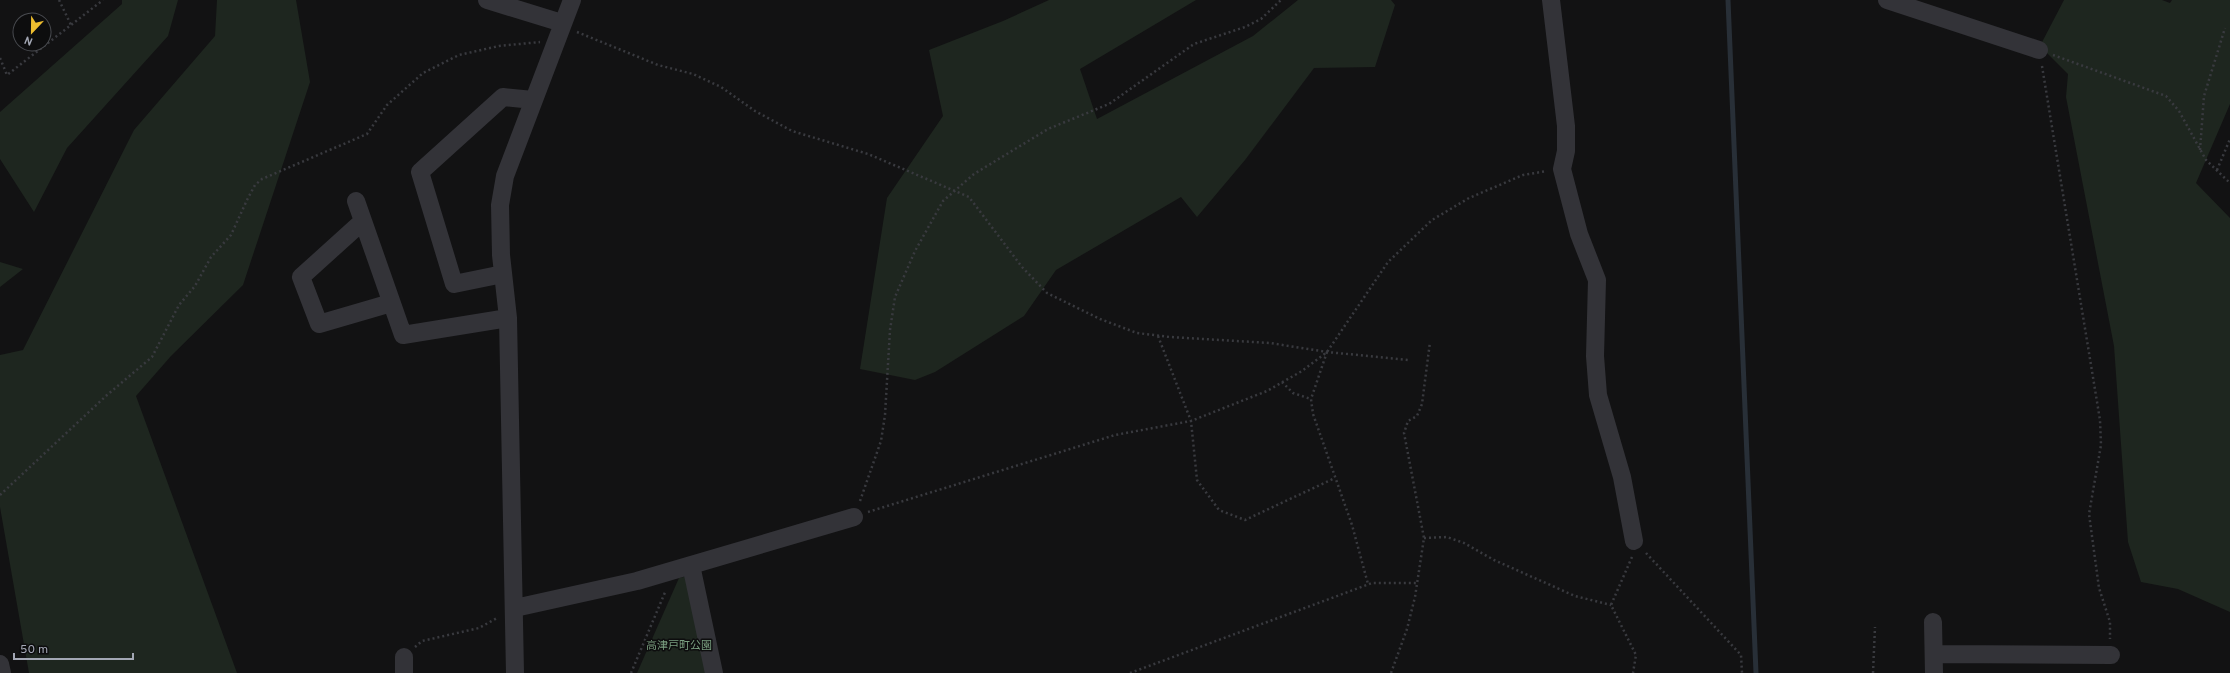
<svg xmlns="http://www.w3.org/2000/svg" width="2230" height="673" viewBox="0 0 2230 673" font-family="Overpass,'Noto Sans JP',sans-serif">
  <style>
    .green { fill: #1e261f }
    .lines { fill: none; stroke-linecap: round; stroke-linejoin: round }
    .stream { stroke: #282f37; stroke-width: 5 }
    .path { stroke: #393a3f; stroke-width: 2.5; stroke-dasharray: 2 3; stroke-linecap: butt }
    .minor { stroke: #333338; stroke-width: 18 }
    .labels { text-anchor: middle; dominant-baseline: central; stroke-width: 3; stroke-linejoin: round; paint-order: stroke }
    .park-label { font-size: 11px; fill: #7a9f80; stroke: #0d0d0e }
  </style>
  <rect width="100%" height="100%" fill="#121213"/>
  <path class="green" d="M 122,0 L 178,0 L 168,36 L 67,148 L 34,212 L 0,159 L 0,112 L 122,4 Z
    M 217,0 L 296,0 L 310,82 L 243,285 L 171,356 L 136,396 L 237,673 L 29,673 L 0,507 L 0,355 L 23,350 L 134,130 L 215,36 Z
    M 1049,0 L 1196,0 L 1080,69 L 1097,119 L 1253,36 L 1298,0 L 1391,0 L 1395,5 L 1375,67 L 1314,68 L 1245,160 L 1197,217 L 1181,197 L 1056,270 L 1024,316 L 935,372 L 915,380 L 860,369 L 887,198 L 943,116 L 929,50 L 1003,21 Z
    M 2064,0 L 2162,0 L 2170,3 L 2172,0 L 2230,0 L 2230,104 L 2196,183 L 2230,218 L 2230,612 L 2178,589 L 2141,582 L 2128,542 L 2114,346 L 2066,97 L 2068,74 L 2040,46 Z
    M 0,262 L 23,269 L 0,287 Z
    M 693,575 L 712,673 L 637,673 L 679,578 Z"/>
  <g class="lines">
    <path class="stream" d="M 1728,0 L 1756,673"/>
    <path class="path" d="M 59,0 L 71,25
      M 577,32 L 658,65 L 693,74 L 721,87 L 755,111 L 792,131 L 868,154 L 969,197 L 1022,267 L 1047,293 L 1100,319 L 1137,333 L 1170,337 L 1270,343 L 1327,352 L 1408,360
      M 2053,55 L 2166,96 L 2179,111 L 2206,160 L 2230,183
      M 0,58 L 7,75 L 103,0
      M 2042,66 L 2100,420 L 2101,445 L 2089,514 L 2099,588 L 2110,622 L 2110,639
      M 2200,150 L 2204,96 L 2225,28
      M 2217,170 L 2230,139
      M 1158,336 L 1191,421 L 1197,480 L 1219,510 L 1245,520 L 1335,478
      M 1327,352 L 1311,399 L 1313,414 L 1352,525 L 1368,584
      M 1282,382 L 1293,393 L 1311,399
      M 0,495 L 107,395 L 152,357 L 179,305 L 195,286 L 211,257 L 231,235 L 247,200 L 255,185 L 262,179 L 367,134 L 387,105 L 423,73 L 459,55 L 499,46 L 540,42
      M 860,501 L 881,441 L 885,415 L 890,330 L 895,297 L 915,251 L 943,201 L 974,174 L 1048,129 L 1109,104 L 1194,44 L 1245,27 L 1261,19 L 1281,0
      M 868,512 L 1115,435 L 1191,421 L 1267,391 L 1302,371 L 1327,352 L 1388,262 L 1432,220 L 1469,198 L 1523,175 L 1547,171
      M 1424,538 L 1447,537 L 1464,543 L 1494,560 L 1575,596 L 1611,605
      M 1646,553 L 1741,655 L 1742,673
      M 1632,557 L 1611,605 L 1636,655 L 1633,673
      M 415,647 L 422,641 L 479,628 L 497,618
      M 631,673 L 666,590
      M 1130,673 L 1372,583 L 1417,583
      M 1391,673 L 1407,629 L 1415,597 L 1424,538 L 1404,433 L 1408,421 L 1417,416 L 1422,404 L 1430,342
      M 1873,673 L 1875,627"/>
    <path class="minor" d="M 487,0 L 562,23
      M 1551,0 L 1566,126 L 1566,151 L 1562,169 L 1579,234 L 1597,280 L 1595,356 L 1598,395 L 1622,477 L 1634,541
      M 1887,0 L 2039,50
      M 356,201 L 403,335 L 508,318
      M 363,221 L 301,277 L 319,324 L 391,303
      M 503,274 L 454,284 L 420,172 L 503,97 L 533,100
      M 691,565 L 714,673
      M 515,608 L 637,581 L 854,517
      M 1933,622 L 1934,673
      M 1934,654 L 2111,655
      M 0,664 L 2,673
      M 404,673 L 404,657
      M 515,673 L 508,318 L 501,255 L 500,205 L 505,176 L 572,0"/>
  </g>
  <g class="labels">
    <g class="park-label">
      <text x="679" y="646">高津戸町公園</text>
    </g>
  </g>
  <g transform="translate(32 32) rotate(202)"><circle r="19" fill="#0d0d0e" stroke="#494b50"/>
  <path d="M0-3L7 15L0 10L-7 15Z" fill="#efbe2f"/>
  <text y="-6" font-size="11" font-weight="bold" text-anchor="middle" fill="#a3a7b4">N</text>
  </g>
  <path d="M14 653v6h119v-6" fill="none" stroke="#a3a7b4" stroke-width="2"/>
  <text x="20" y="653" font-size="12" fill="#a3a7b4" stroke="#0d0d0e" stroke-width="3" paint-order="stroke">50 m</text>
</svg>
